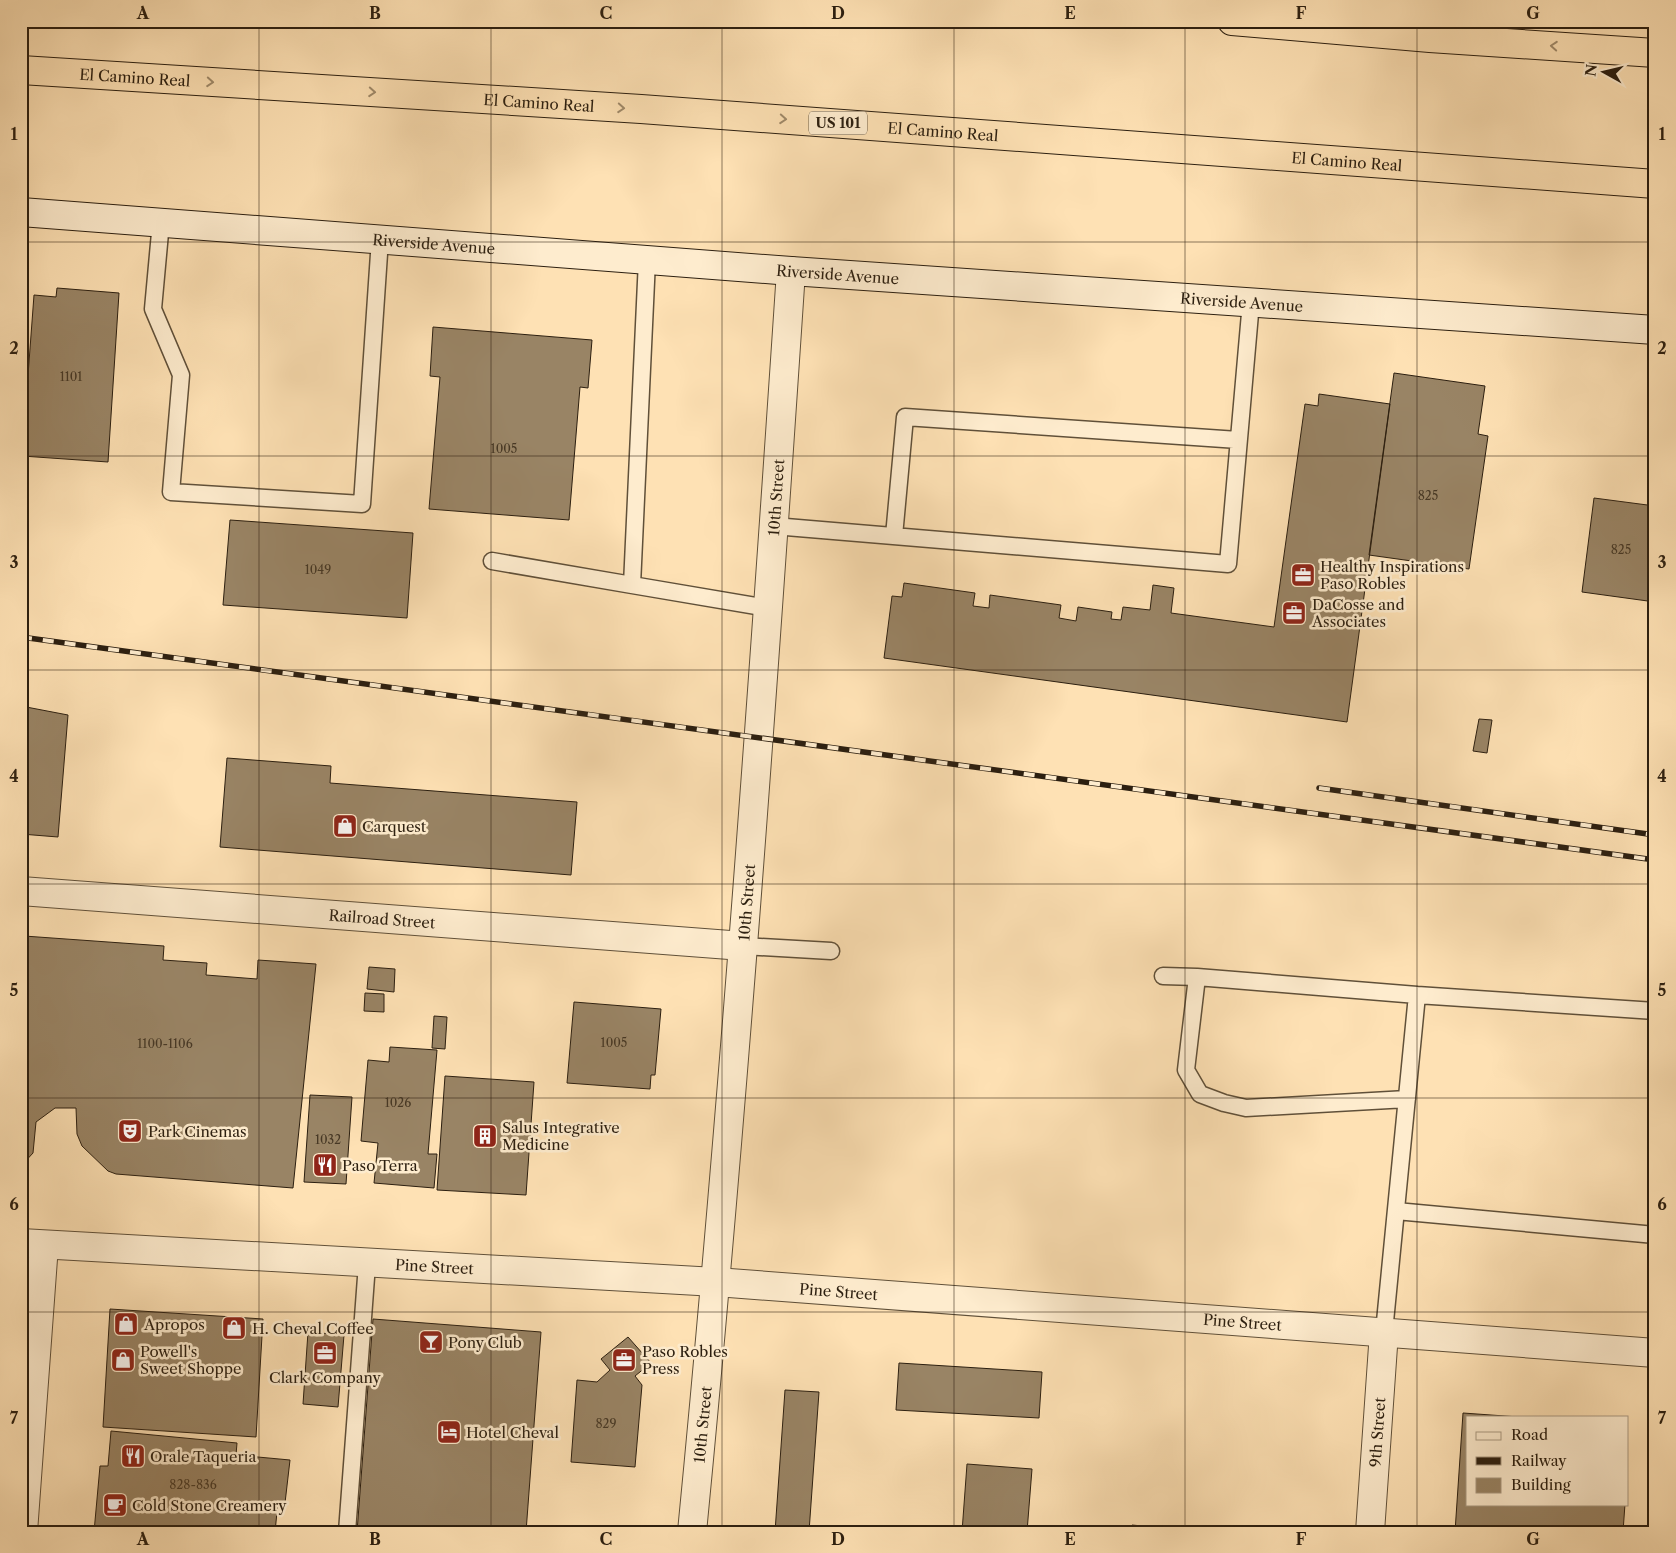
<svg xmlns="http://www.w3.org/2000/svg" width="1676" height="1553" viewBox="0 0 1676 1553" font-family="'Libre Caslon Text',serif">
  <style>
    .building { fill: #998465; stroke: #2c1f10 }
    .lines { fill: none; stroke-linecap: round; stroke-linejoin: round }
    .service-casing { stroke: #605039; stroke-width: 19 }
    .minor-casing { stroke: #605039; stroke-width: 30 }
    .tertiary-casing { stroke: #605039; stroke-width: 30 }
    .secondary-casing { stroke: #2c1f10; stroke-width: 30 }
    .motorway-casing { stroke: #2c1f10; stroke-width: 30 }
    .service { stroke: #feecce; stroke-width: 16 }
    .minor { stroke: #feecce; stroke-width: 28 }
    .tertiary { stroke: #feecce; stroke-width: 28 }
    .secondary { stroke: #feecce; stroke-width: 28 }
    .motorway { stroke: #fee1b4; stroke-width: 28 }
    .rail-casing { stroke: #2c1f10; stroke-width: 5.5 }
    .rail { stroke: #feecce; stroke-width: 4; stroke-dasharray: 11; stroke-linecap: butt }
    .oneway { stroke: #a08a6a }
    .grid { fill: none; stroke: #2c1f10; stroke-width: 1; stroke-opacity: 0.55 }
    .labels { text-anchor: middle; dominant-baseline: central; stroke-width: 5; stroke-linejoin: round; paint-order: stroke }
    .number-label { font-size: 12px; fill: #473825 }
    .shield { fill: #feecce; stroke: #6b5c49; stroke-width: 1 }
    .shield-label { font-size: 14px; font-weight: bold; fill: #2c1f10 }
    .street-label { font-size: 15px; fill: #2c1f10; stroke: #feecce }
    .poi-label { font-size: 15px; fill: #2c1f10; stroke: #feecce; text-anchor: start }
    .neatline { fill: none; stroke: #2c1f10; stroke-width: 2 }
    .grid-label { font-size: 16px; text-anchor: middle; font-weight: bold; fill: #2c1f10 }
  </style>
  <rect width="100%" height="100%" fill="#fee1b4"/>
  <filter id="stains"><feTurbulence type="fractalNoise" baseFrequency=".004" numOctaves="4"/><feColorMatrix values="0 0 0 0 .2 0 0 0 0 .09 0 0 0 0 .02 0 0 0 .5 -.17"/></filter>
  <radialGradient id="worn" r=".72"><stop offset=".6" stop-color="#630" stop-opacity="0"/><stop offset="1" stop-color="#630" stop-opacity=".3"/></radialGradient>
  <path class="building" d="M 57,288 L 119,293 L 108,462 L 22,456 L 34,295 L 56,297 Z
    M 433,327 L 592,340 L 588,388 L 580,387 L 569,520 L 429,509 L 440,377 L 430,376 Z
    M 1394,373 L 1485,386 L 1478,434 L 1488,436 L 1469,569 L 1369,555 Z
    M 1319,394 L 1390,404 L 1347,722 L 884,658 L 892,596 L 902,597 L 904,583 L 975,593 L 973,606 L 989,608 L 990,595 L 1061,605 L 1059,618 L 1076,621 L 1078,607 L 1112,612 L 1111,619 L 1121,620 L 1123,607 L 1150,610 L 1153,585 L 1174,588 L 1171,613 L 1274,627 L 1305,404 L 1318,406 Z
    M 1594,498 L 1655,506 L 1655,602 L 1582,592 Z
    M 230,520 L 413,533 L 407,618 L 223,605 Z
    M 21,706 L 68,715 L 58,837 L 21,834 Z
    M 1479,719 L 1492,720 L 1487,753 L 1473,751 Z
    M 227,758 L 331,766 L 330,783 L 577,802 L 571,875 L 220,847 Z
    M 24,936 L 164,946 L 163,960 L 207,963 L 206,975 L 257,979 L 258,960 L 316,964 L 293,1188 L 116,1174 L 108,1171 L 82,1146 L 77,1134 L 76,1108 L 55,1108 L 36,1122 L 33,1153 L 21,1166 L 21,943 L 24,943 Z
    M 369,967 L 395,969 L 394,992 L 367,989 Z
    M 365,993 L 384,994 L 384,1012 L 364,1011 Z
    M 574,1002 L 661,1009 L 655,1075 L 651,1075 L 650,1089 L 567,1083 Z
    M 434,1016 L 447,1017 L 445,1049 L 432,1048 Z
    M 390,1047 L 437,1050 L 428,1154 L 437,1154 L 434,1188 L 374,1183 L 378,1143 L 361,1141 L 368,1060 L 389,1062 Z
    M 445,1076 L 534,1082 L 526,1195 L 437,1190 Z
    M 310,1095 L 352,1097 L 346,1184 L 304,1182 Z
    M 110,1309 L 263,1319 L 256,1437 L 103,1427 Z
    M 373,1319 L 541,1332 L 526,1532 L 357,1532 Z
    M 308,1332 L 344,1335 L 338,1407 L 303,1404 Z
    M 628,1337 L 651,1363 L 635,1376 L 642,1385 L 635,1467 L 571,1462 L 577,1380 L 597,1382 L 610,1370 L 601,1359 Z
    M 899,1363 L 1042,1372 L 1039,1418 L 896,1410 Z
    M 785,1390 L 819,1392 L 809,1532 L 775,1532 Z
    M 1463,1413 L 1519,1417 L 1467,1417 L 1467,1504 L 1625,1504 L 1623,1532 L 1455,1532 Z
    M 111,1431 L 237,1443 L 236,1455 L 290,1460 L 285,1503 L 278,1502 L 275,1532 L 94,1532 L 100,1466 L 108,1466 Z
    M 967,1464 L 1032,1469 L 1027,1532 L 962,1532 Z
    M 1132,1525 L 1204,1532 L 1131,1532 Z"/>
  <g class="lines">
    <defs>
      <path id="service" d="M 161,222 L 153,309 L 181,375 L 171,492 L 362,504 L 380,239
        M 647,260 L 632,585 L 768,608
        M 774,526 L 1228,564 L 1251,302
        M 894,536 L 905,417 L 1238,440
        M 492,561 L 632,585
        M 743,946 L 831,951
        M 1163,976 L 1197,977
        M 1407,1099 L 1246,1108 L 1224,1103 L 1200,1094 L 1186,1070 L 1197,977 L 1417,995
        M 1396,1211 L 1655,1235
        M 1384,1332 L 1417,995 L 1655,1011
        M 347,1532 L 367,1264"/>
      <g id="minor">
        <path id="s1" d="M 21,891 L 743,946"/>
        <path d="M 23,1532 L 44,1245"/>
        <path id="s2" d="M 1370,1532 L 1384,1332"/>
      </g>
      <g id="tertiary">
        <path id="s3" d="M 21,1243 L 716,1282 L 1655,1353"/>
        <path id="s4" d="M 692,1532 C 733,1112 763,691 791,271"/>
      </g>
      <g id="secondary">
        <path id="s5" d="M 21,212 L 791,271 L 1655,330"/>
      </g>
      <g id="motorway">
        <path d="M 1232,21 L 1430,38 L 1655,53"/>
        <path id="s6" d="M 21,70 L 641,109 L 1655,184"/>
      </g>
    </defs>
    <use href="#service" class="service-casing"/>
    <use href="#minor" class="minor-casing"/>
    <use href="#tertiary" class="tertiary-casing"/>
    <use href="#secondary" class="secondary-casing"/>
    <use href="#motorway" class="motorway-casing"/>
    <use href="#service" class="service"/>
    <use href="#minor" class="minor"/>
    <use href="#tertiary" class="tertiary"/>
    <use href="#secondary" class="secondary"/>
    <use href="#motorway" class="motorway"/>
    <defs>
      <path id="rail" d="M 21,637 L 1655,860
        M 1319,788 L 1655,835"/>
    </defs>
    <use href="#rail" class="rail-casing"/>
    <use href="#rail" class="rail"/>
  </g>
  <defs><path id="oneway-chevron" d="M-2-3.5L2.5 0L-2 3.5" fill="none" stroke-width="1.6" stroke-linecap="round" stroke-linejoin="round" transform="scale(1.25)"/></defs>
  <g class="oneway">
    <use href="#oneway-chevron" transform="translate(1554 46) rotate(-176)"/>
    <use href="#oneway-chevron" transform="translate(210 82) rotate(4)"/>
    <use href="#oneway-chevron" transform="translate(372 92) rotate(4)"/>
    <use href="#oneway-chevron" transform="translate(621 108) rotate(4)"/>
    <use href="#oneway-chevron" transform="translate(783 119) rotate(4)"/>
  </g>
  <path class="grid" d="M 259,21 L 259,1532M 491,21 L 491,1532M 722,21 L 722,1532M 954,21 L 954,1532M 1185,21 L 1185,1532M 1417,21 L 1417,1532M 21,242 L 1655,242M 21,456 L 1655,456M 21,670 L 1655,670M 21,884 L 1655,884M 21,1098 L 1655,1098M 21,1312 L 1655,1312"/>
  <defs>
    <symbol id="office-square" viewBox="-11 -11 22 22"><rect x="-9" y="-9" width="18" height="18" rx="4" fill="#8f2418" stroke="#feecce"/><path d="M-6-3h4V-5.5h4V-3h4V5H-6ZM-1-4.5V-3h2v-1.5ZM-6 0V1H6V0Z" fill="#fff"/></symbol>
    <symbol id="shop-square" viewBox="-11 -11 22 22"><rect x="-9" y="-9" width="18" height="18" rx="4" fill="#8f2418" stroke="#feecce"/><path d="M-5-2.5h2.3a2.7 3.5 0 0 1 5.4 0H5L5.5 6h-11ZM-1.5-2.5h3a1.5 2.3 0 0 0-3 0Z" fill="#fff"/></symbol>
    <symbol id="theatre-square" viewBox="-11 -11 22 22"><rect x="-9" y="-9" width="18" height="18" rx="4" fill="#8f2418" stroke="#feecce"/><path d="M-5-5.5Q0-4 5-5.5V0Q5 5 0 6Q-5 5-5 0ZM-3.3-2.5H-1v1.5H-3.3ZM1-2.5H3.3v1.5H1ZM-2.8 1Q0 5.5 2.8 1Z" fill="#fff"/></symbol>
    <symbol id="building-square" viewBox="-11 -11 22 22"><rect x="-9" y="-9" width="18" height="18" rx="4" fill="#8f2418" stroke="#feecce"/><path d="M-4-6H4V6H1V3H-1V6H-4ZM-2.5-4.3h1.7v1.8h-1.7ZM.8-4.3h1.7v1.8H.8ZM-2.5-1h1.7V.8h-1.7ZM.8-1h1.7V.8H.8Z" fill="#fff"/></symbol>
    <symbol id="restaurant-square" viewBox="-11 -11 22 22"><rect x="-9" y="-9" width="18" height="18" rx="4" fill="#8f2418" stroke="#feecce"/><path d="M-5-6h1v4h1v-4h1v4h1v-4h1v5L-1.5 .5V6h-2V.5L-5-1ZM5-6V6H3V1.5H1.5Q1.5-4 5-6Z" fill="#fff"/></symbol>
    <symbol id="bar-square" viewBox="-11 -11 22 22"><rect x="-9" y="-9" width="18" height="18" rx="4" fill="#8f2418" stroke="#feecce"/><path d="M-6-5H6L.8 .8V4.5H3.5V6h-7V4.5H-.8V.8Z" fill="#fff"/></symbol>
    <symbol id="hotel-square" viewBox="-11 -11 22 22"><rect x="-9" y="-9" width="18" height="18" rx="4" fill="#8f2418" stroke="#feecce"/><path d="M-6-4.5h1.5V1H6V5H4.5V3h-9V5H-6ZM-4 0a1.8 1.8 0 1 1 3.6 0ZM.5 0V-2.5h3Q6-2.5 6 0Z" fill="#fff"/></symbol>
    <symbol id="cafe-square" viewBox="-11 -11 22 22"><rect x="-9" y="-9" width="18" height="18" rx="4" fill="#8f2418" stroke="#feecce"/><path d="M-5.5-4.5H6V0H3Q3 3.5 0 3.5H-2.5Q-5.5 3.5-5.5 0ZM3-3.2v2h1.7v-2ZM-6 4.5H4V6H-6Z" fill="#fff"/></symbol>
  </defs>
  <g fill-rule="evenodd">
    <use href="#office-square" x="1289" y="561" width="28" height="28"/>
    <use href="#office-square" x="1280" y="599" width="28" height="28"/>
    <use href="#shop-square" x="331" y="812" width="28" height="28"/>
    <use href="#theatre-square" x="116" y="1117" width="28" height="28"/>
    <use href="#building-square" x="471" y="1122" width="28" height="28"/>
    <use href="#restaurant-square" x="311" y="1151" width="28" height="28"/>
    <use href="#shop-square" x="112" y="1310" width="28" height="28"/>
    <use href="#shop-square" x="220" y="1314" width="28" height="28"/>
    <use href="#bar-square" x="417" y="1328" width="28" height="28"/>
    <use href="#office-square" x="311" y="1339" width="28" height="28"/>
    <use href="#shop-square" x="109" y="1346" width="28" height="28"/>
    <use href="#office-square" x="610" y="1346" width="28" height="28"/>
    <use href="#hotel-square" x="435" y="1418" width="28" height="28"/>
    <use href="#restaurant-square" x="119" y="1442" width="28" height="28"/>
    <use href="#cafe-square" x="101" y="1491" width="28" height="28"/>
  </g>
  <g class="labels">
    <g class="number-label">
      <text x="71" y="376">1101</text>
      <text x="504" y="448">1005</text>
      <text x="1428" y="495">825</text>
      <text x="1621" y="549">825</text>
      <text x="318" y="569">1049</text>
      <text x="614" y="1042">1005</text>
      <text x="165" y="1043">1100-1106</text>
      <text x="398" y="1102">1026</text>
      <text x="328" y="1139">1032</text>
      <text x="606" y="1423">829</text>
      <text x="193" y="1484">828-836</text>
    </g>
    <rect class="shield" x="809" y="111.5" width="58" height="23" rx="4"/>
    <g class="shield-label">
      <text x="838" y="123">US 101</text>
    </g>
    <g class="street-label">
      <text stroke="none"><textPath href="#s6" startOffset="114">El Camino Real</textPath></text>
      <text stroke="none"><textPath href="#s6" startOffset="519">El Camino Real</textPath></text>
      <text stroke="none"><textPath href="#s6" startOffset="924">El Camino Real</textPath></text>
      <text stroke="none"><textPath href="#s6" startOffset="1329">El Camino Real</textPath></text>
      <text stroke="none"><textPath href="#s5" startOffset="414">Riverside Avenue</textPath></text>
      <text stroke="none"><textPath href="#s5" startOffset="819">Riverside Avenue</textPath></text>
      <text stroke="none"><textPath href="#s5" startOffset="1224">Riverside Avenue</textPath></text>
      <text stroke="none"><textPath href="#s4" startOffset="1038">10th Street</textPath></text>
      <text stroke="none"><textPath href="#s4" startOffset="632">10th Street</textPath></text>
      <text stroke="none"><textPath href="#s1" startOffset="362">Railroad Street</textPath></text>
      <text stroke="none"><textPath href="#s3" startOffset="414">Pine Street</textPath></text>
      <text stroke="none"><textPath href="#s3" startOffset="819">Pine Street</textPath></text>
      <text stroke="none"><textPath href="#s3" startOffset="1224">Pine Street</textPath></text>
      <text stroke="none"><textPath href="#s4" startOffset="108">10th Street</textPath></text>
      <text stroke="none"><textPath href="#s2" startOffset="100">9th Street</textPath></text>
    </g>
    <g class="poi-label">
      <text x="1320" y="566">Healthy Inspirations<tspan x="1320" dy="17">Paso Robles</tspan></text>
      <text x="1312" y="604">DaCosse and<tspan x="1312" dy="17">Associates</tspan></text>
      <text x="362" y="826">Carquest</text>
      <text x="502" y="1127">Salus Integrative<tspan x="502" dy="17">Medicine</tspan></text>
      <text x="148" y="1131">Park Cinemas</text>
      <text x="342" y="1165">Paso Terra</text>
      <text x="144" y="1324">Apropos</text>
      <text x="252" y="1328">H. Cheval Coffee</text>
      <text x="448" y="1342">Pony Club</text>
      <text x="140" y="1351">Powell's<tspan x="140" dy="17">Sweet Shoppe</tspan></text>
      <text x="642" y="1351">Paso Robles<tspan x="642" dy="17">Press</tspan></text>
      <text x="325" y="1377" text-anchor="middle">Clark Company</text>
      <text x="466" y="1432">Hotel Cheval</text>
      <text x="150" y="1456">Orale Taqueria</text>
      <text x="132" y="1505">Cold Stone Creamery</text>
    </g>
  </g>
  <rect width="1676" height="1553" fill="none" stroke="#fee1b4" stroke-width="55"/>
  <rect x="1466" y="1416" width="162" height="90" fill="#feecce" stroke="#aa9a82"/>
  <rect x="1476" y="1432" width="25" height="8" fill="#feecce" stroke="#aa9a82"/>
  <text x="1511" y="1440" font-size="15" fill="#2c1f10">Road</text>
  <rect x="1476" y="1457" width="25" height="8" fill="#2c1f10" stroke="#aa9a82"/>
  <text x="1511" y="1466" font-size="15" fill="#2c1f10">Railway</text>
  <rect x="1476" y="1478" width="25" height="15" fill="#998465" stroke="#aa9a82"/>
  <text x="1511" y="1490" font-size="15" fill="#2c1f10">Building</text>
  <g transform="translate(1604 72) rotate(278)" stroke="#feecce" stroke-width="4" paint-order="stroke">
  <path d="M0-4L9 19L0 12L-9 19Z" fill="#2c1f10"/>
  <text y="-8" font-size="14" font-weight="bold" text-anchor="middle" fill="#2c1f10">N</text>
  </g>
  <rect x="28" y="28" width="1620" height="1498" class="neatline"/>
  <g class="grid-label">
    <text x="143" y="19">A</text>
    <text x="375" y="19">B</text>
    <text x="606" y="19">C</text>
    <text x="838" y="19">D</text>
    <text x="1070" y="19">E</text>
    <text x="1301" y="19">F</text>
    <text x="1533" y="19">G</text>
    <text x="14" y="140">1</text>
    <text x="1662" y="140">1</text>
    <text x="14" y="354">2</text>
    <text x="1662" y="354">2</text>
    <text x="14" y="568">3</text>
    <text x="1662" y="568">3</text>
    <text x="14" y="782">4</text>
    <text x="1662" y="782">4</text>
    <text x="14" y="996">5</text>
    <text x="1662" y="996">5</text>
    <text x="14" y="1210">6</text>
    <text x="1662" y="1210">6</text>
    <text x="14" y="1424">7</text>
    <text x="1662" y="1424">7</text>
    <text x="143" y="1545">A</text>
    <text x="375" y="1545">B</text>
    <text x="606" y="1545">C</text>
    <text x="838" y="1545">D</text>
    <text x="1070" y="1545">E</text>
    <text x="1301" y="1545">F</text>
    <text x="1533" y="1545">G</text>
  </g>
  <rect width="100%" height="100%" filter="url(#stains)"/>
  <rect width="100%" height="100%" fill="url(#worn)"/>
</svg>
